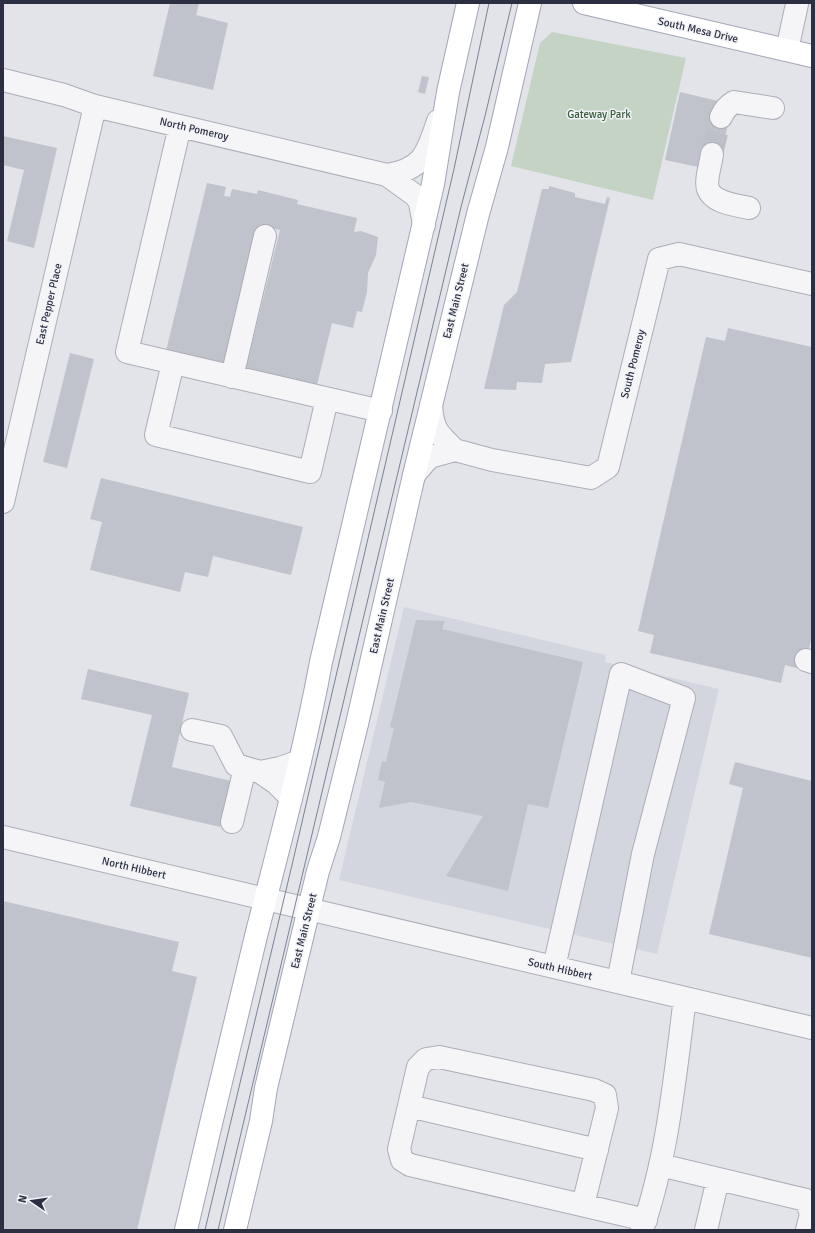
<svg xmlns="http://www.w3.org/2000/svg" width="815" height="1233" viewBox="0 0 815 1233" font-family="Signika,sans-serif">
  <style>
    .built { fill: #d4d6df }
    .park { fill: #c5d3c4 }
    .building { fill: #c0c2cc }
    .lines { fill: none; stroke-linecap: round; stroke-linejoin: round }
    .minor-tunnel { stroke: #bdc0c8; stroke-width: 22; stroke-dasharray: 22 11; stroke-linecap: butt }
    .minor-casing { stroke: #abaeb7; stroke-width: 24 }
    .major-casing { stroke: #a2a6b5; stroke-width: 24 }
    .minor { stroke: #f5f5f8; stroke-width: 22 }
    .major { stroke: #fff; stroke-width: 22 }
    .tram { stroke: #7c8193; stroke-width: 1 }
    .labels { text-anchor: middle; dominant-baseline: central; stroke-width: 3; stroke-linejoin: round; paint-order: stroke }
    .street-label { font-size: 11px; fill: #2b2f41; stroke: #f2f3f7 }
    .park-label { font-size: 11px; fill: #395c39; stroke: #f2f3f7 }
  </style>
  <rect width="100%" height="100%" fill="#e2e4ea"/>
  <path class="built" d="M 404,607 L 606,655 L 605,662 L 719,689 L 657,954 L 339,880 Z"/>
  <path class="park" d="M 552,32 L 686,58 L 653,200 L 511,166 L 540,43 Z"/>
  <path class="building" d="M 170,3 L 199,3 L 196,15 L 228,23 L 213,90 L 153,76 Z
    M 422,76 L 429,77 L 425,94 L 418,92 Z
    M 680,92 L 718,101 L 729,119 L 721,157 L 703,168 L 665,160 Z
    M 3,136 L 57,148 L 34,248 L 7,241 L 24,170 L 3,165 Z
    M 207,183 L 226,187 L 224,196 L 230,197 L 232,189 L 257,194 L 258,190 L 298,200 L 297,204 L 357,218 L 354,232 L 361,231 L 378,237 L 376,255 L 368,273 L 367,292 L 362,312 L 357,311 L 353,328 L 332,323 L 316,389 L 245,372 L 280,230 L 259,225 L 225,365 L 166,351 Z
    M 549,186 L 575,193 L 575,197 L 605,204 L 607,197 L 610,198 L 571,362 L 545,364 L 542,383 L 517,382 L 516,390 L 484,389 L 504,305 L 517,292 L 542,189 L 549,189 Z
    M 728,328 L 812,347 L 812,636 L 804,670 L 785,665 L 781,683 L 650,653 L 654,635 L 638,631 L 706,337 L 725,341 Z
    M 70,353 L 94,359 L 67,468 L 43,462 Z
    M 101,478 L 303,527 L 291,575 L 213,556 L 208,577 L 185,572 L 180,592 L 90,570 L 102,522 L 90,519 Z
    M 416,620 L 445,621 L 442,629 L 583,662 L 548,808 L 528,804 L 508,891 L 446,876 L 483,816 L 411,802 L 379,808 L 385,782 L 378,780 L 382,761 L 386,762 L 394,728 L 390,727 Z
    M 88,669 L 189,693 L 172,767 L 231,781 L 220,827 L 130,806 L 152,715 L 81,699 Z
    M 735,762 L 812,781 L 812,958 L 709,934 L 743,788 L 729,784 Z
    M 3,901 L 179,942 L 172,971 L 197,977 L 137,1230 L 3,1230 Z"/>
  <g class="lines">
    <path class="minor-tunnel" d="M 712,154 L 721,117"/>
    <defs>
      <path id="minor" d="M 787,50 L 797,4
        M 3,80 L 64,95 L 95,106 L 387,175 C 424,169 427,153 438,121
        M 721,117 C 724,110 727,106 734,102 L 773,108
        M 180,126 L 127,352 L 381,411
        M 712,154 C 711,163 705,181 708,189 C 713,203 736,205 749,208
        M 387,175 L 416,196 L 420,203 L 424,225
        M 173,363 L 156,435 L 310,472 L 327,399
        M 232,377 L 265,236
        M 431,405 C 433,430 437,433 455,450
        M 414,475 L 425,462 L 430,457 L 455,450 L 492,460 L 591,478 L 608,467 L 659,259 L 679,254 L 812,284
        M 3,502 L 95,106
        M 806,660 L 812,662
        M 192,730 L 221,736 L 236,765 L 260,772 L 276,783 L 291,798
        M 260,772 L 280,768 L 300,761
        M 232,822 L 245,768
        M 3,837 L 812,1028
        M 554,967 L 621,674 L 684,698 L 643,854 L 618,982
        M 409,1106 L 597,1150
        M 660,1165 L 806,1200 L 811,1214 L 807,1230
        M 583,1205 L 607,1108 L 605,1095 L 594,1090 L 439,1057 L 426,1059 L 418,1067 L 399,1149 L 402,1160 L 410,1165 L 646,1220
        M 642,1230 C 668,1156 675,1075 685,998
        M 706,1230 L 718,1179"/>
      <path id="major" d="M 584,3 L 812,56
        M 186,1230 C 209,1132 232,1033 256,936 C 279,845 304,754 321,662 L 433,184 L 448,92 L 468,3
        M 235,1230 L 261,1121 L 266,1088 L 318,871 L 329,837 L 357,724 L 414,475 L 478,214 L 497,147 L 530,3"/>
    </defs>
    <use href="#minor" class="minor-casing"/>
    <use href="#major" class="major-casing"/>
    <use href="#minor" class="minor"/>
    <use href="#major" class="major"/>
    <path class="tram" d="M 205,1230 L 292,865 L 454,169 L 489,3
      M 218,1230 L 461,207 L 485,116 L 512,3"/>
  </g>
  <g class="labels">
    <g class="street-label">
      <text transform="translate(698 30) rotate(13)">South Mesa Drive</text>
      <text transform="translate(194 129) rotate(13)">North Pomeroy</text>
      <text transform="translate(456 301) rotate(-76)">East Main Street</text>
      <text transform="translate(49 304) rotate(-77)">East Pepper Place</text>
      <text transform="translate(633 364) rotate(-76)">South Pomeroy</text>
      <text transform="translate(382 616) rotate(-77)">East Main Street</text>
      <text transform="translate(134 868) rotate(13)">North Hibbert</text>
      <text transform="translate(304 931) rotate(-76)">East Main Street</text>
      <text transform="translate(560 969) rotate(13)">South Hibbert</text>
    </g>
    <g class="park-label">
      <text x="599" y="114">Gateway Park</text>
    </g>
  </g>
  <rect width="815" height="1233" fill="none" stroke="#2b2f41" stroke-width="8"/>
  <g transform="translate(32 1201) rotate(283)" stroke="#f2f3f7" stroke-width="3" paint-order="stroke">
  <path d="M0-3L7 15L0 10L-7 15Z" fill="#2b2f41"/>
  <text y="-6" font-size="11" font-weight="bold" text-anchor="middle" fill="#2b2f41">N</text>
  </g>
</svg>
